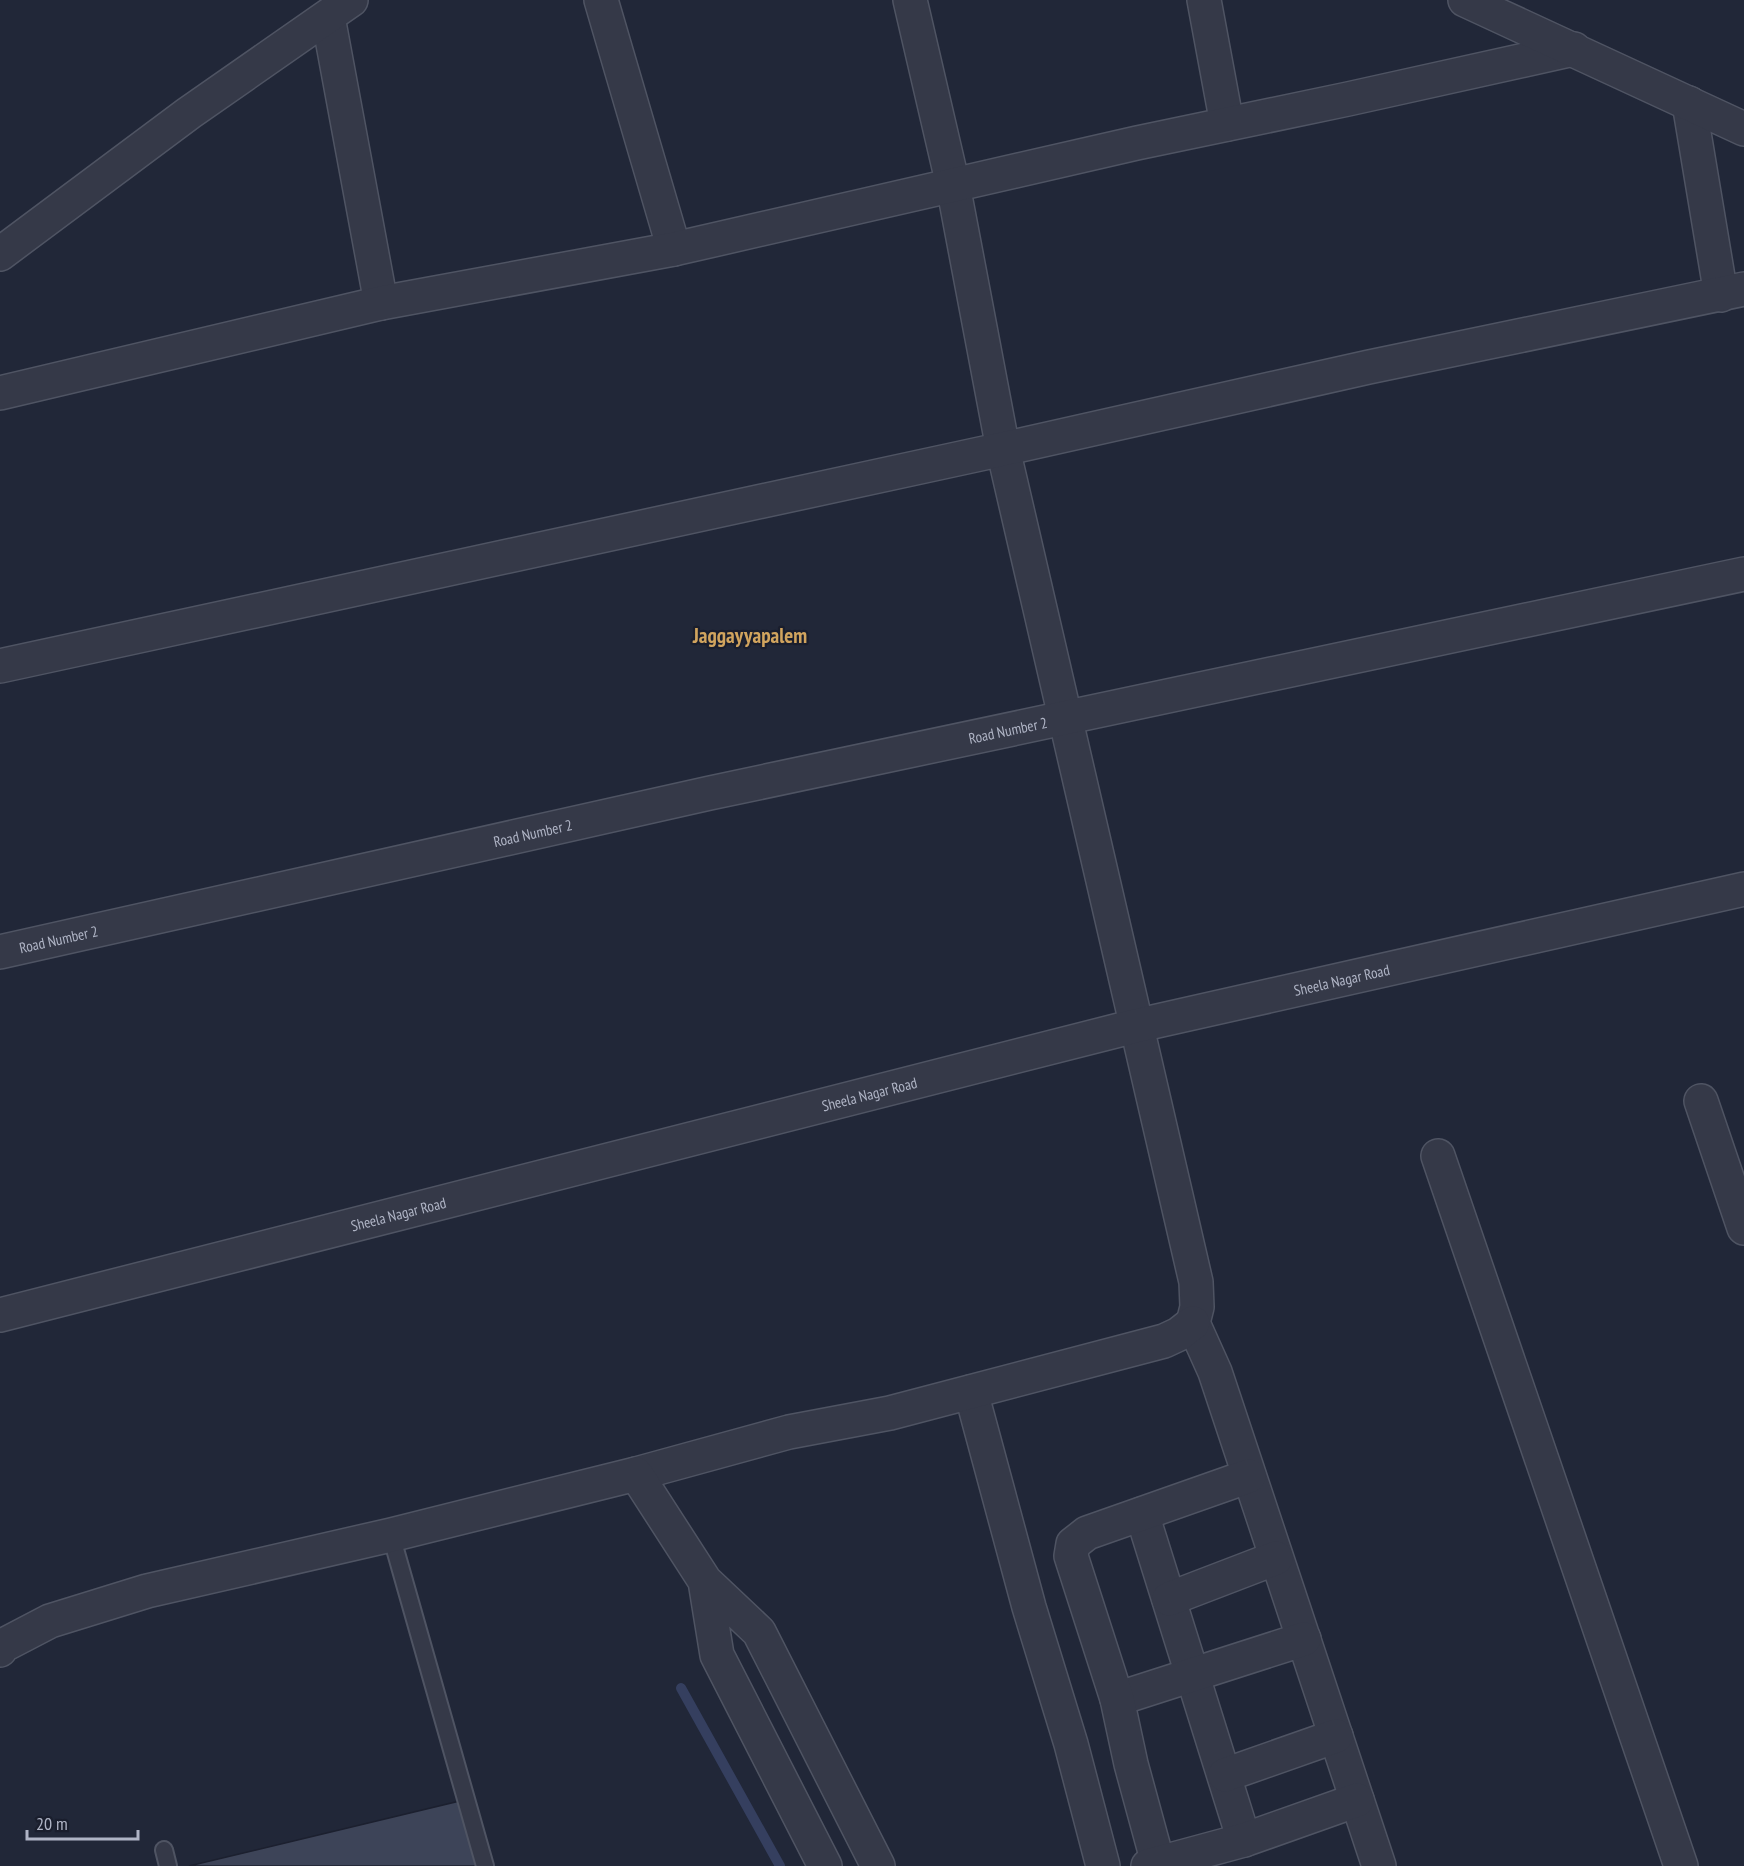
<svg xmlns="http://www.w3.org/2000/svg" width="1744" height="1866" viewBox="0 0 1744 1866" font-family="'PT Sans Narrow',sans-serif">
  <style>
    .lines { fill: none; stroke-linecap: round; stroke-linejoin: round }
    .stream { stroke: #353f5f; stroke-width: 10 }
    .building { fill: #3d4458; stroke: #1c202f; stroke-width: 1.5 }
    .service-casing { stroke: #4f5463; stroke-width: 20 }
    .minor-casing { stroke: #4f5463; stroke-width: 36 }
    .tertiary-casing { stroke: #4f5463; stroke-width: 36 }
    .service { stroke: #353948; stroke-width: 16 }
    .minor { stroke: #353948; stroke-width: 33 }
    .tertiary { stroke: #353948; stroke-width: 33 }
    .labels { text-anchor: middle; dominant-baseline: central; stroke-width: 4.5; stroke-linejoin: round; paint-order: stroke }
    .street-label { font-size: 15px; fill: #afb4c5; stroke: #1a1e2d }
    .district-label { font-size: 21px; font-weight: bold; fill: #d1a45e; stroke: #1a1e2d }
  </style>
  <rect width="100%" height="100%" fill="#212738"/>
  <g class="lines">
    <path class="stream" d="M 681,1688 L 780,1866"/>
  </g>
  <path class="building" d="M 464,1800 L 481,1866 L 189,1866 Z"/>
  <g class="lines">
    <defs>
      <path id="service" d="M 391,1535 L 485,1866
        M 164,1850 L 168,1866"/>
      <g id="minor">
        <path d="M 601,0 L 674,249"/>
        <path d="M 910,0 L 953,185 L 1003,449 L 1196,1282 L 1197,1307 L 1193,1323 L 1215,1372 L 1379,1866"/>
        <path d="M 1204,0 L 1227,124"/>
        <path d="M 328,17 L 381,303"/>
        <path d="M 1689,103 L 1721,295"/>
        <path d="M 0,393 L 381,303 L 674,249 L 1137,143 L 1348,99 L 1574,49"/>
        <path d="M 0,666 L 1003,449 L 1369,367 L 1744,289"/>
        <path id="s1" d="M 0,952 L 710,793 L 1744,574"/>
        <path d="M 1701,1101 L 1744,1228"/>
        <path d="M 1438,1156 L 1681,1866"/>
        <path id="s2" d="M 0,1315 L 1135,1026 L 1744,889"/>
        <path d="M 971,1392 L 1029,1607 L 1071,1744 L 1103,1866"/>
        <path d="M 636,1474 L 789,1432 L 890,1413 L 1164,1341 L 1179,1334 L 1193,1323"/>
        <path d="M 1142,1514 L 1244,1840"/>
        <path d="M 1169,1599 L 1276,1558"/>
        <path d="M 1117,1699 L 1304,1639"/>
        <path d="M 1225,1775 L 1336,1736"/>
        <path d="M 1158,1863 L 1131,1764 L 1117,1699 L 1071,1556 L 1073,1544 L 1087,1533 L 1249,1476"/>
        <path d="M 1148,1866 L 1244,1840 L 1357,1800"/>
      </g>
      <path id="tertiary" d="M 1465,0 L 1744,129
        M 0,254 L 189,113 L 351,0
        M 705,1581 L 717,1655 L 825,1866
        M 0,1650 L 2,1646 L 50,1621 L 147,1591 L 391,1535 L 636,1474 L 705,1581 L 759,1632 L 878,1866"/>
    </defs>
    <use href="#service" class="service-casing"/>
    <use href="#minor" class="minor-casing"/>
    <use href="#tertiary" class="tertiary-casing"/>
    <use href="#service" class="service"/>
    <use href="#minor" class="minor"/>
    <use href="#tertiary" class="tertiary"/>
  </g>
  <g class="labels">
    <g class="street-label">
      <text stroke="none"><textPath href="#s1" startOffset="1032">Road Number 2</textPath></text>
      <text stroke="none"><textPath href="#s1" startOffset="546">Road Number 2</textPath></text>
      <text stroke="none"><textPath href="#s1" startOffset="60">Road Number 2</textPath></text>
      <text stroke="none"><textPath href="#s2" startOffset="1383">Sheela Nagar Road</textPath></text>
      <text stroke="none"><textPath href="#s2" startOffset="897">Sheela Nagar Road</textPath></text>
      <text stroke="none"><textPath href="#s2" startOffset="411">Sheela Nagar Road</textPath></text>
    </g>
    <g class="district-label">
      <text x="750" y="635">Jaggayyapalem</text>
    </g>
  </g>
  <path d="M27 1830v9h111v-9" fill="none" stroke="#afb4c5" stroke-width="3"/>
  <text x="36" y="1830" font-size="18" fill="#afb4c5" stroke="#1a1e2d" stroke-width="4.5" paint-order="stroke">20 m</text>
</svg>
